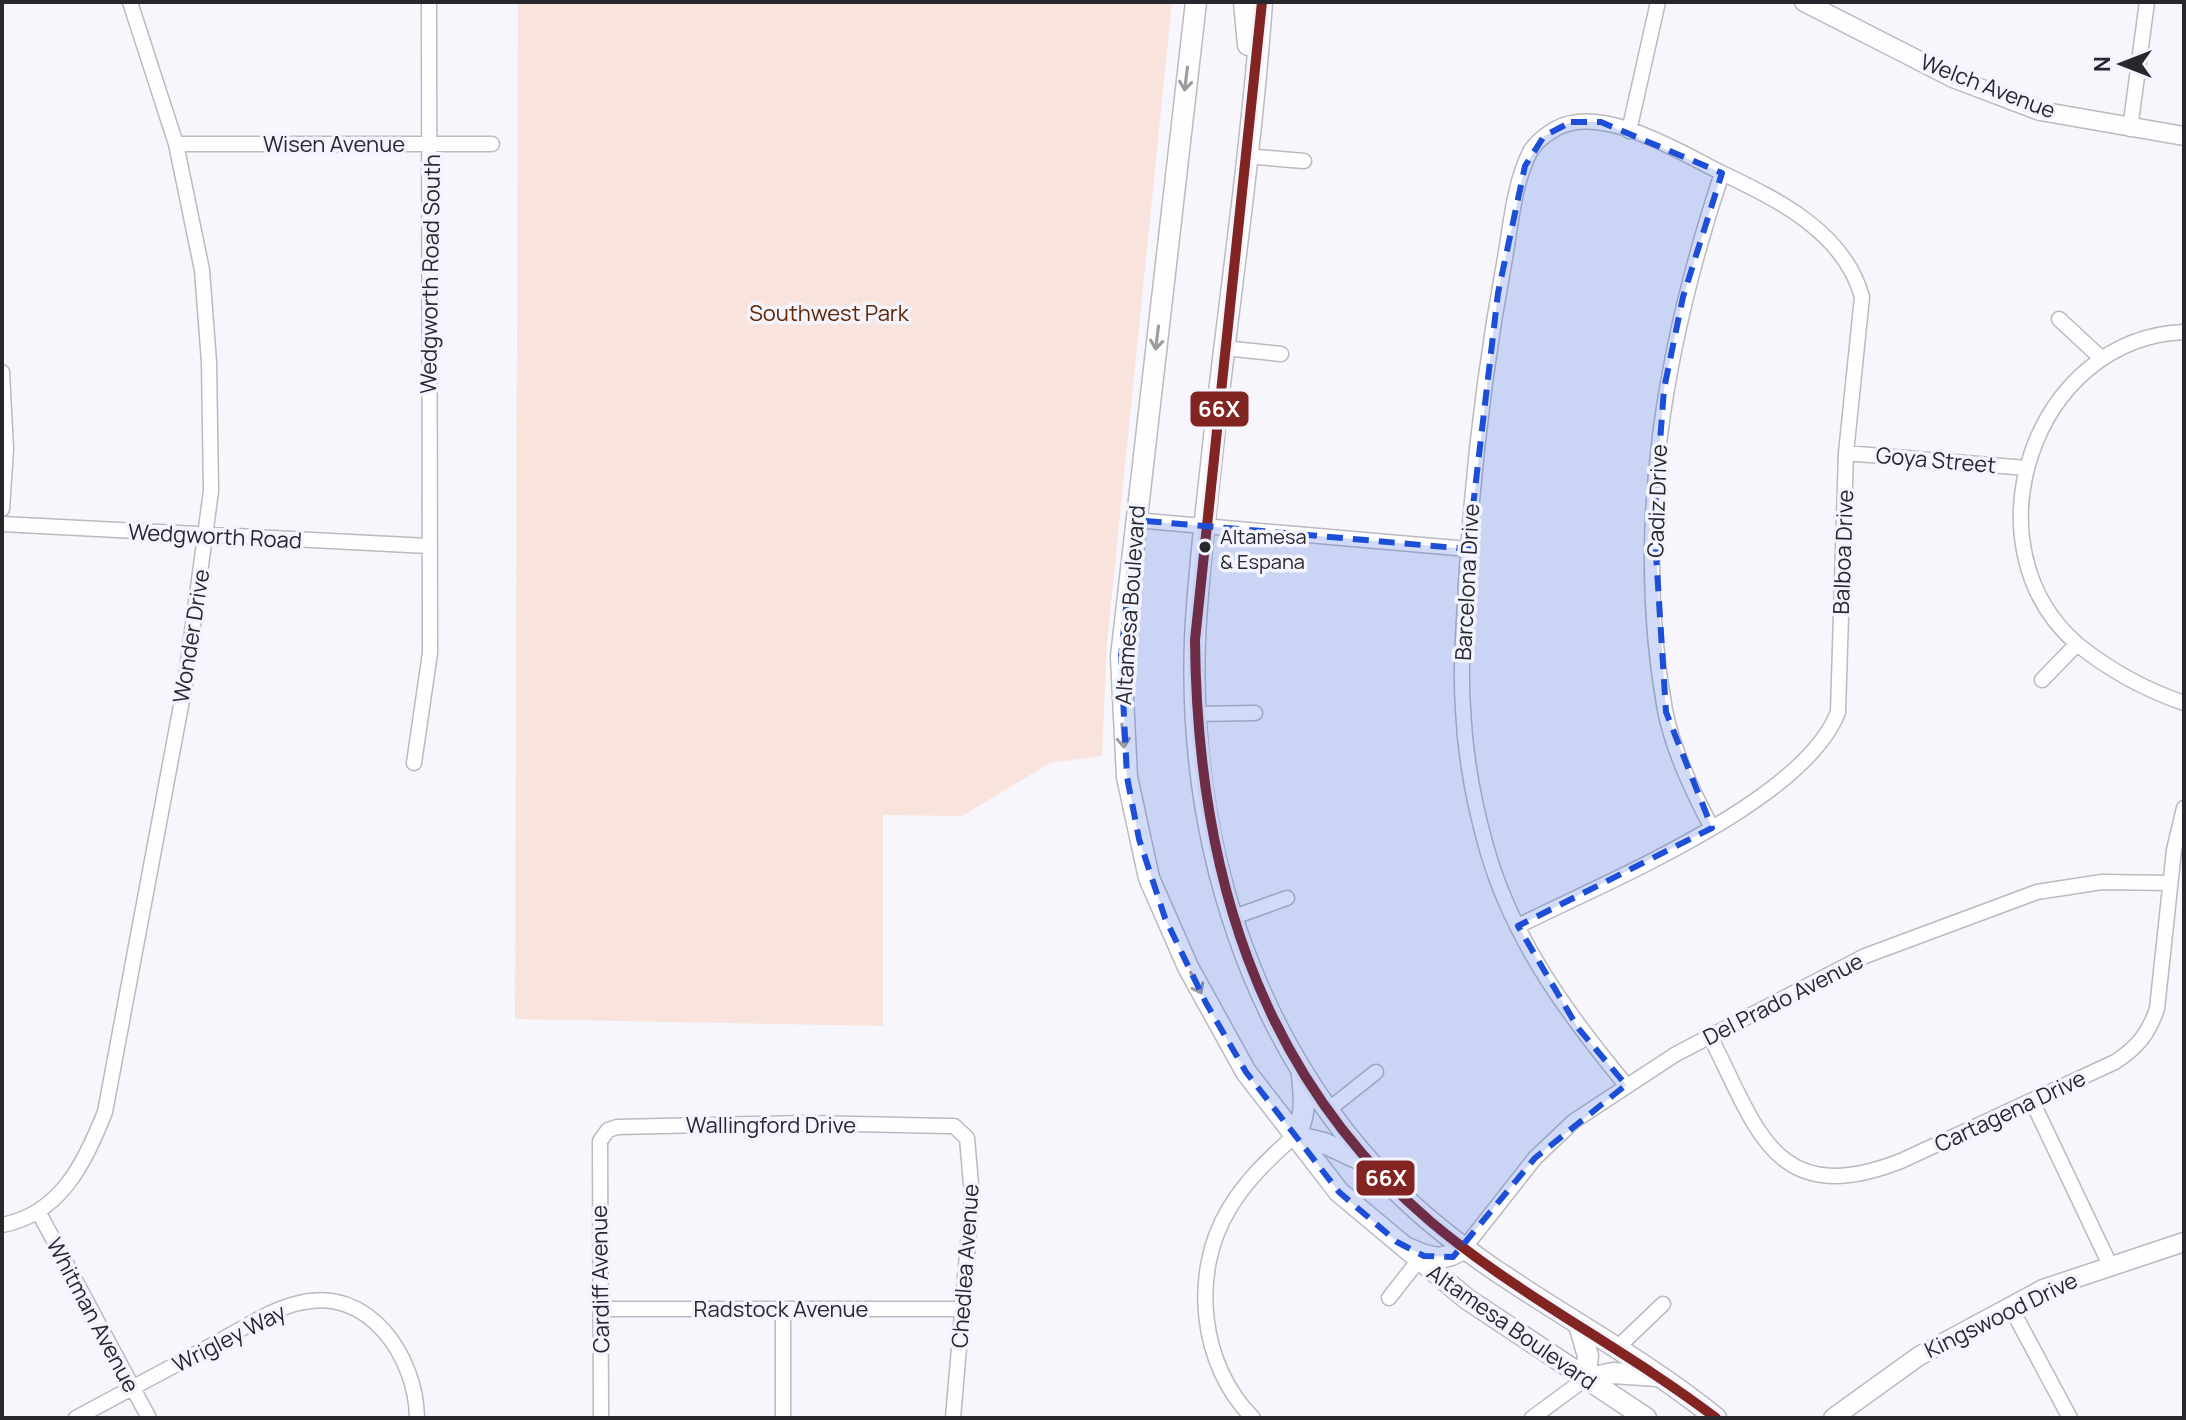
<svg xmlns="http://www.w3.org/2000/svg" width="2186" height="1420" viewBox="0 0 2186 1420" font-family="Manrope,sans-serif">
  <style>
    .green { fill: #f8e4dd }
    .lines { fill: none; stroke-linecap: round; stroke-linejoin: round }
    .minor-casing { stroke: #bababf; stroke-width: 17 }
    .tertiary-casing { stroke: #bababf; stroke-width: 21 }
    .secondary-casing { stroke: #bababf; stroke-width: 23 }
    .minor { stroke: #fefeff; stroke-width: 14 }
    .tertiary { stroke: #fefeff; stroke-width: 18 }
    .secondary { stroke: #fefeff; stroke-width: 20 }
    .bus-1-casing { stroke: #f4f4fe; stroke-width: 16 }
    .bus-1 { stroke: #822522; stroke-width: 10 }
    .oneway { stroke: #9d9da0 }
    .marked { fill: #1d4ed8; fill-opacity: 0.2; stroke: #1d4ed8; stroke-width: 6; stroke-dasharray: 16 10; stroke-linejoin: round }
    .bus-dot { fill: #27272d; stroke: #f4f4fe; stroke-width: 3 }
    .labels { text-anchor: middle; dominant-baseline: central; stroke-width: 7; stroke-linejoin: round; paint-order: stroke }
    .bus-label { font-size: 20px; fill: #27272d; stroke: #f4f4fe; text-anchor: start }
    .street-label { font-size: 22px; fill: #27272d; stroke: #f4f4fe }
    .park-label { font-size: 22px; fill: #612500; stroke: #f4f4fe }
    .line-badge { stroke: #f4f4fe; stroke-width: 3 }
    .badge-label { font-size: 22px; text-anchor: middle; font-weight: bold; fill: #fff }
  </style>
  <rect width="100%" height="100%" fill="#f6f6fc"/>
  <path class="green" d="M 518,2 L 1172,2 L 1107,643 L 1102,756 L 1050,763 L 962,816 L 883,815 L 883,1026 L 515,1019 Z"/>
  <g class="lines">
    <defs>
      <path id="minor" d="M 2130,129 L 2147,2
        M 1629,131 L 1658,2
        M 176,144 L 492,144
        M 1245,156 L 1304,161
        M 2059,319 L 2102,359
        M 1224,348 L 1281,354
        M 2,372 L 6,449 L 2,509
        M 1846,453 L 2026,468
        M 1135,520 L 1468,549
        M 2,524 L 428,546
        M 2077,644 C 1964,546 2033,338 2184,332
        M 2042,680 L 2077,644 C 2108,669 2146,690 2184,703
        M 1195,714 L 1255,713
        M 414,763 L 430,653 L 429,2
        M 1712,828 C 1692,791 1673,751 1665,710 C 1632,528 1665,345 1722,173
        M 1231,918 L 1287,898
        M 1518,926 C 1603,883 1804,802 1838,712 L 1846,453 L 1862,297 C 1844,231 1776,199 1720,172 C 1680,152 1602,104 1557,128 C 1548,133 1537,141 1531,150 C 1514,182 1511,224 1505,258 C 1485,366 1472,475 1466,584 C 1464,625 1460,667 1463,709 C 1465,754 1474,803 1486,846 C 1511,937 1567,1014 1626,1085
        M 1710,1036 C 1758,1131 1775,1210 1901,1161 L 2115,1062 C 2138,1047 2148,1034 2157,1009 L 2174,850 L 2184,808
        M 2032,1101 L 2110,1265
        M 1328,1110 L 1376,1072
        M 38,1211 L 149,1418
        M 2,1225 C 61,1214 85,1162 105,1112 L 185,684 L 211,491 L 209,362 L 202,270 L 176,144 L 130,2
        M 1465,1247 L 1535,1158 L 1574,1121 L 1676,1054 L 1865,956 L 2037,892 L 2102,882 L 2170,883
        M 1389,1298 L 1418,1261
        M 2010,1306 L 2070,1418
        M 600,1309 L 962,1309
        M 783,1309 L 783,1418
        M 1617,1348 L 1663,1304
        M 76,1418 C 123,1393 169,1368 216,1343 C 243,1329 269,1310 299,1303 C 368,1285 416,1356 417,1418
        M 601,1418 L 600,1141 L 608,1130 L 617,1127 L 805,1123 L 948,1126 L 954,1126 L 967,1138 L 972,1196 L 953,1418
        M 1253,1418 C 1200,1366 1190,1273 1229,1209 C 1246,1180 1270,1158 1294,1136
        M 1532,1418 L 1585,1379"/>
      <path id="tertiary" d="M 1804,2 L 1953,78 L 2040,111 L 2184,136
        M 1833,1418 L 1919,1356 L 2043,1289 L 2184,1242"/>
      <path id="secondary" d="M 1196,2 L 1121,657 L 1127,777 L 1149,878 L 1188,967 L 1246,1072 L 1339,1192 L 1467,1299 L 1646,1418
        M 1244,2 L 1248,45
        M 1262,2 C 1252,144 1231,286 1215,427 C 1208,498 1198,569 1195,640 C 1188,841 1251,1045 1395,1189 C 1488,1282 1614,1335 1716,1418
        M 1302,1075 C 1304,1096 1307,1118 1294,1136 L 1324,1143 L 1365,1162
        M 1410,1249 C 1430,1259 1447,1262 1465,1247
        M 1579,1325 L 1588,1356 L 1585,1379 L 1613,1373 L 1657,1376"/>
    </defs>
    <use href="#minor" class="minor-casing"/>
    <use href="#tertiary" class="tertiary-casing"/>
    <use href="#secondary" class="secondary-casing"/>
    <use href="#minor" class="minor"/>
    <use href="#tertiary" class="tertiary"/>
    <use href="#secondary" class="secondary"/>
    <defs>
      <path id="bus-1" d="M 1262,2 L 1195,640 C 1197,863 1255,1072 1431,1222 C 1519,1296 1624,1348 1716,1418"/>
    </defs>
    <use href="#bus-1" class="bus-1-casing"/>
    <use href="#bus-1" class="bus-1"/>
  </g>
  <defs><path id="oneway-shaft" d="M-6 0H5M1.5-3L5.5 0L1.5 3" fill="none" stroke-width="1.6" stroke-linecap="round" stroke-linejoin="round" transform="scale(2)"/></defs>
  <g class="oneway">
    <use href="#oneway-shaft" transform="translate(1186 79) rotate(97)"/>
    <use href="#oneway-shaft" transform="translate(1157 338) rotate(97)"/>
    <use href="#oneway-shaft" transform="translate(1123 736) rotate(85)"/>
    <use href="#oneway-shaft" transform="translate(1196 983) rotate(63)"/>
  </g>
  <path class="marked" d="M 1571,122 L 1601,122 L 1722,173 L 1683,297 L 1664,389 L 1654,522 L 1666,712 L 1712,828 L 1518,926 L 1578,1028 L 1626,1085 L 1535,1158 L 1453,1257 L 1424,1256 L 1397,1242 L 1339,1192 L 1246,1072 L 1206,1003 L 1165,918 L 1139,839 L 1127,777 L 1121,657 L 1135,520 L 1468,549 L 1498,293 L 1525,166 L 1544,136 Z"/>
  <circle class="bus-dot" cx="1205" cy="547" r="7"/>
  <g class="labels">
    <g class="bus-label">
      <text x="1220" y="536">Altamesa<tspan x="1220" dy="25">&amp; Espana</tspan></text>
    </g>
    <g class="street-label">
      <text transform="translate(1988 86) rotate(21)">Welch Avenue</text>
      <text x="334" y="144">Wisen Avenue</text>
      <text transform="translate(430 274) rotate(-89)">Wedgworth Road South</text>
      <text transform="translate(1936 460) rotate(5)">Goya Street</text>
      <text transform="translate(1657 501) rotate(-88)">Cadiz Drive</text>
      <text transform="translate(215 536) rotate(3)">Wedgworth Road</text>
      <text transform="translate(1843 552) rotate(-88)">Balboa Drive</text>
      <text transform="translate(1467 582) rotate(-87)">Barcelona Drive</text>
      <text transform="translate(1130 605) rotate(-86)">Altamesa Boulevard</text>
      <text transform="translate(191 636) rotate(-81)">Wonder Drive</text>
      <text transform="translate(1783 999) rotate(-27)">Del Prado Avenue</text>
      <text transform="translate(2010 1111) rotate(-25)">Cartagena Drive</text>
      <text x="771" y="1125">Wallingford Drive</text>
      <text transform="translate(965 1266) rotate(-86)">Chedlea Avenue</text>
      <text transform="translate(600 1279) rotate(-91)">Cardiff Avenue</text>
      <text x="781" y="1309">Radstock Avenue</text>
      <text transform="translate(93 1315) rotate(62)">Whitman Avenue</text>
      <text transform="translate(2001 1315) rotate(-26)">Kingswood Drive</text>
      <text transform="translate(1512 1327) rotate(35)">Altamesa Boulevard</text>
      <text transform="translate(229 1338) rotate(-27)">Wrigley Way</text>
    </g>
    <g class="park-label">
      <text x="829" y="313">Southwest Park</text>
    </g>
  </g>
  <g class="line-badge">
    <rect x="1189" y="390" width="61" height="38" rx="8" fill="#822522"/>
    <rect x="1355" y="1159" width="61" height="38" rx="8" fill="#822522"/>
  </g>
  <g class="badge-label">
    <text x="1219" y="417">66X</text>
    <text x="1386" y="1186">66X</text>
  </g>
  <rect width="2186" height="1420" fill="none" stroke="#27272d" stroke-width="8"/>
  <g transform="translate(2122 64) rotate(270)" stroke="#f4f4fe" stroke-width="6" paint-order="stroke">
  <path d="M0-6L14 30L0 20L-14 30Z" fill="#27272d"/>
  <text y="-12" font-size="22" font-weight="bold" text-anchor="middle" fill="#27272d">N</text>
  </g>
</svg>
